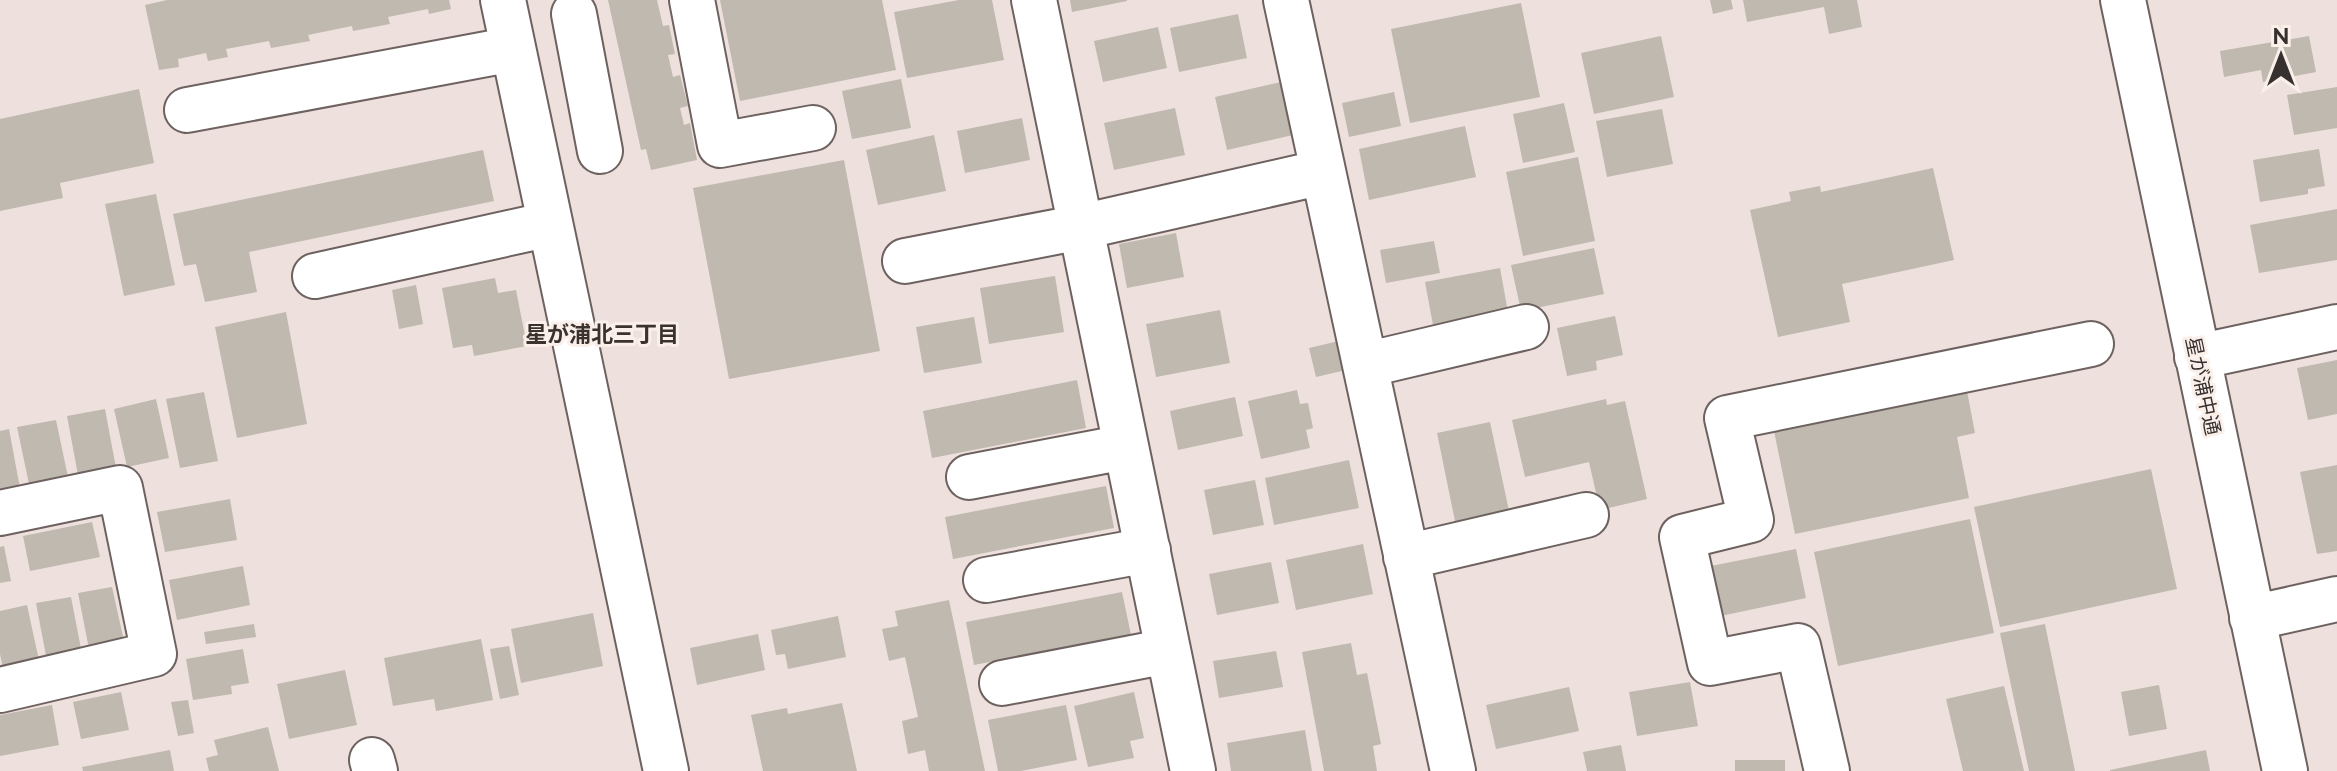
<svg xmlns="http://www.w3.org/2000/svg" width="2337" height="771" viewBox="0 0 2337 771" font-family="Raleway,'Noto Sans JP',sans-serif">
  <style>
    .building { fill: #bfb9af }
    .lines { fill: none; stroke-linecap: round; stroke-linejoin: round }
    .minor-casing { stroke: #6d625f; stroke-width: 48 }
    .minor { stroke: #fff; stroke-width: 44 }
    .labels { text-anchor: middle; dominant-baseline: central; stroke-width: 6; stroke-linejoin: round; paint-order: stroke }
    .street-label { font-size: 20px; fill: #36312f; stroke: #fbefea }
    .neighbourhood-label { font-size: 22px; font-weight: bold; fill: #3b322e; stroke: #fbefea }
  </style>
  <rect width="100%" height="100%" fill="#eee1dd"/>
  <path class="building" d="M 167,0 L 449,0 L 451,9 L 429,14 L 428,9 L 388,17 L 390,24 L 353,31 L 352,26 L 308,35 L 310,41 L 271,48 L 269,41 L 226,49 L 228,57 L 208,61 L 206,53 L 178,59 L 179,67 L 159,70 L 145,5 Z
    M 608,0 L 657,0 L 663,26 L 669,25 L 675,54 L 668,55 L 673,77 L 680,75 L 688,106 L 680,108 L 684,125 L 690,123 L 697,160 L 651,170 L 646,149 L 641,150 Z
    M 720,0 L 882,0 L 896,70 L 740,101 Z
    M 959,0 L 992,0 L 1004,60 L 907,78 L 894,12 Z
    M 1070,0 L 1127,0 L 1127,1 L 1072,12 Z
    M 1710,0 L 1731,0 L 1733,9 L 1713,14 Z
    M 1743,0 L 1857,0 L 1862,27 L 1829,34 L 1824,7 L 1747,22 Z
    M 1521,3 L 1540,97 L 1410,123 L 1391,29 Z
    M 1238,14 L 1247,58 L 1179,72 L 1170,28 Z
    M 1158,27 L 1167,68 L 1103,82 L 1094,41 Z
    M 1661,36 L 1674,97 L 1594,114 L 1581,53 Z
    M 2309,36 L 2316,72 L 2263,82 L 2261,70 L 2224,77 L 2220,51 Z
    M 901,79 L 911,128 L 852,139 L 842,91 Z
    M 1281,82 L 1293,135 L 1227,150 L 1215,97 Z
    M 2337,87 L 2337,128 L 2294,135 L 2287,95 Z
    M 139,89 L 154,163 L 60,183 L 63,198 L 0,211 L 0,119 Z
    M 1394,92 L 1401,126 L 1349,137 L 1342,103 Z
    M 1564,103 L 1575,152 L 1523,163 L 1513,114 Z
    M 1175,108 L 1185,155 L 1114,170 L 1104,123 Z
    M 1662,109 L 1673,164 L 1607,177 L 1596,121 Z
    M 1022,118 L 1030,160 L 965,173 L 957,131 Z
    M 1465,126 L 1476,177 L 1369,200 L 1359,149 Z
    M 934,135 L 946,191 L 878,205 L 866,150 Z
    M 2319,149 L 2325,186 L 2308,189 L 2308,194 L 2260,202 L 2253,160 Z
    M 483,150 L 494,201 L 249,252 L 257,292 L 205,302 L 196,264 L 184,266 L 173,214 Z
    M 1578,157 L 1595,241 L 1523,256 L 1506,172 Z
    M 844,160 L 880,351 L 729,379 L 693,188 Z
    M 1933,168 L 1954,260 L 1842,284 L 1850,322 L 1778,337 L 1750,210 L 1791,201 L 1789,192 L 1820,186 L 1821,192 Z
    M 156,194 L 175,285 L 124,296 L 105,204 Z
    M 2337,209 L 2337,260 L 2259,273 L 2250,225 Z
    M 1176,233 L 1184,277 L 1127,288 L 1119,244 Z
    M 1434,241 L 1440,273 L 1386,283 L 1380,250 Z
    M 1594,248 L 1604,294 L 1521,311 L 1511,265 Z
    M 1500,268 L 1508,312 L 1433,325 L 1425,282 Z
    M 1055,276 L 1064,332 L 989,344 L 980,288 Z
    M 495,278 L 498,293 L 516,290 L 527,346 L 474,356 L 472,345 L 453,348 L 442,288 Z
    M 416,285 L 423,324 L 399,329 L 392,290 Z
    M 1220,310 L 1230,363 L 1156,377 L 1146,324 Z
    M 286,312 L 307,424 L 237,438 L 215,327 Z
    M 1615,316 L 1623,355 L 1596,361 L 1597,370 L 1567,376 L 1557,328 Z
    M 974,317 L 982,363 L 924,373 L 916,327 Z
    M 1339,341 L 1346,370 L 1316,377 L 1309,348 Z
    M 2337,360 L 2337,414 L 2308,420 L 2297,368 Z
    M 1077,380 L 1086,428 L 932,458 L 923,411 Z
    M 1297,390 L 1300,404 L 1308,403 L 1313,428 L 1306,430 L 1310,448 L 1261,459 L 1248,401 Z
    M 1967,391 L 1975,433 L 1957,437 L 1969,498 L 1795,534 L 1774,431 Z
    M 204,392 L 218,461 L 180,468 L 166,399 Z
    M 1235,397 L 1243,436 L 1178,450 L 1170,411 Z
    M 156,399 L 169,458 L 127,467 L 114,409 Z
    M 1606,399 L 1607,405 L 1625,401 L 1647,499 L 1600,510 L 1589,462 L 1525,477 L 1512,420 Z
    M 105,409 L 116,468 L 78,475 L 67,416 Z
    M 56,420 L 68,477 L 29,484 L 17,427 Z
    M 1490,422 L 1511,520 L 1457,531 L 1437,433 Z
    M 9,429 L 20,488 L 0,491 L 0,431 Z
    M 1349,460 L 1359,508 L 1274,525 L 1265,478 Z
    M 2337,465 L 2337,551 L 2317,554 L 2300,472 Z
    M 2151,469 L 2177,589 L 2000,627 L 1974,507 Z
    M 1255,480 L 1264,525 L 1213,535 L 1204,490 Z
    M 1106,486 L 1114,528 L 953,559 L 945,517 Z
    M 230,499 L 237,540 L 165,552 L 157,512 Z
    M 1970,519 L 1994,633 L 1838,666 L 1814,552 Z
    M 92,522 L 100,557 L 30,571 L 23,536 Z
    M 1363,544 L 1373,594 L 1296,610 L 1286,560 Z
    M 4,546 L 11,581 L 0,583 L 0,547 Z
    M 1796,549 L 1806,598 L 1716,617 L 1706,567 Z
    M 1271,562 L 1279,603 L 1217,615 L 1209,574 Z
    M 243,566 L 250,605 L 177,620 L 169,580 Z
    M 112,587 L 124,641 L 89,649 L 78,593 Z
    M 1122,592 L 1131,635 L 974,665 L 966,622 Z
    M 71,597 L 82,654 L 47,661 L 36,603 Z
    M 949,600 L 985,771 L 929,771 L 925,750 L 908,754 L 902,721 L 918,717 L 905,657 L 889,661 L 882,629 L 898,626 L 895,611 Z
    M 27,605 L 40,665 L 4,673 L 0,654 L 0,611 Z
    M 593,613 L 603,666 L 521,683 L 511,629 Z
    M 838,616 L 846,657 L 788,669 L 785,654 L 776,655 L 771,630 Z
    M 254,624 L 256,637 L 206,644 L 204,632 Z
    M 2045,624 L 2075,771 L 2029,771 L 2000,633 Z
    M 758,634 L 765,670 L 697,685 L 690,648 Z
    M 481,639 L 493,700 L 436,711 L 434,699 L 393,706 L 384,658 Z
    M 1351,643 L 1357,675 L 1367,673 L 1381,744 L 1373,746 L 1377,771 L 1324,771 L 1302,652 Z
    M 509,646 L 519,695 L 500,699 L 490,649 Z
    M 243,649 L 249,683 L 231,686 L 232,694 L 193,700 L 186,659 Z
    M 1276,651 L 1283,687 L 1219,698 L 1213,661 Z
    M 345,670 L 357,725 L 289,739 L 277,684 Z
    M 1690,682 L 1698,726 L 1637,736 L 1629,692 Z
    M 2159,685 L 2167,729 L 2129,736 L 2121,692 Z
    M 2004,686 L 2024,771 L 1963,771 L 1946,699 Z
    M 1569,687 L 1579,731 L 1496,749 L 1486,705 Z
    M 121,692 L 129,730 L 81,739 L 73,702 Z
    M 1134,692 L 1144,738 L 1130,741 L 1134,758 L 1088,767 L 1074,706 Z
    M 188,700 L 194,733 L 178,736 L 171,702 Z
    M 842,703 L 857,771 L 763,771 L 751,715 L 787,708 L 788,714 Z
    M 52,705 L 59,745 L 0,756 L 0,715 Z
    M 1066,705 L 1077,760 L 1021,771 L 998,771 L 988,720 Z
    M 268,727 L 279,771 L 209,771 L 206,758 L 218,755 L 214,740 Z
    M 1305,730 L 1312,771 L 1231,771 L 1227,743 Z
    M 1621,745 L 1626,771 L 1587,771 L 1583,752 Z
    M 170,750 L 174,771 L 83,771 L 82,767 Z
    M 2206,750 L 2210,771 L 2110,771 L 2110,770 Z
    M 1735,760 L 1785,760 L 1785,771 L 1735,771 Z"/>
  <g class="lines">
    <defs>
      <path id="minor" d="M 503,0 L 666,771
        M 692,0 L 720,145 L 813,128
        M 1034,0 L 1193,771
        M 1286,0 L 1453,771
        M 2123,0 L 2285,771
        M 574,14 L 600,151
        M 187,110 L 513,49
        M 905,261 L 1081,227 L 1323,172
        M 315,276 L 550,224
        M 2197,357 L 2337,327
        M 1365,365 L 1526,327
        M 969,477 L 1125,447
        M 0,513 L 120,488 L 154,654 L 0,690
        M 1406,557 L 1586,515
        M 986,580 L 1148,550
        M 2252,618 L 2337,599
        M 1002,683 L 1168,651
        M 372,760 L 375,771
        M 1827,771 L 1798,646 L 1710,663 L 1682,537 L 1751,520 L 1727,418 L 2091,344"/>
    </defs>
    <use href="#minor" class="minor-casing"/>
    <use href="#minor" class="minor"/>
  </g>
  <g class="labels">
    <g class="street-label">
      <text transform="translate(2203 386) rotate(78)">星が浦中通</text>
    </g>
    <g class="neighbourhood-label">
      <text x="602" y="334">星が浦北三丁目</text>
    </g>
  </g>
  <g transform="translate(2281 56)" stroke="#fbefea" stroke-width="6" paint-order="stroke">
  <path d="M0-6L14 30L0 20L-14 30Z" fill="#36312f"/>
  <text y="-12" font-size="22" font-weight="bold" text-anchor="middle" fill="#36312f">N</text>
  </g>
</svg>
